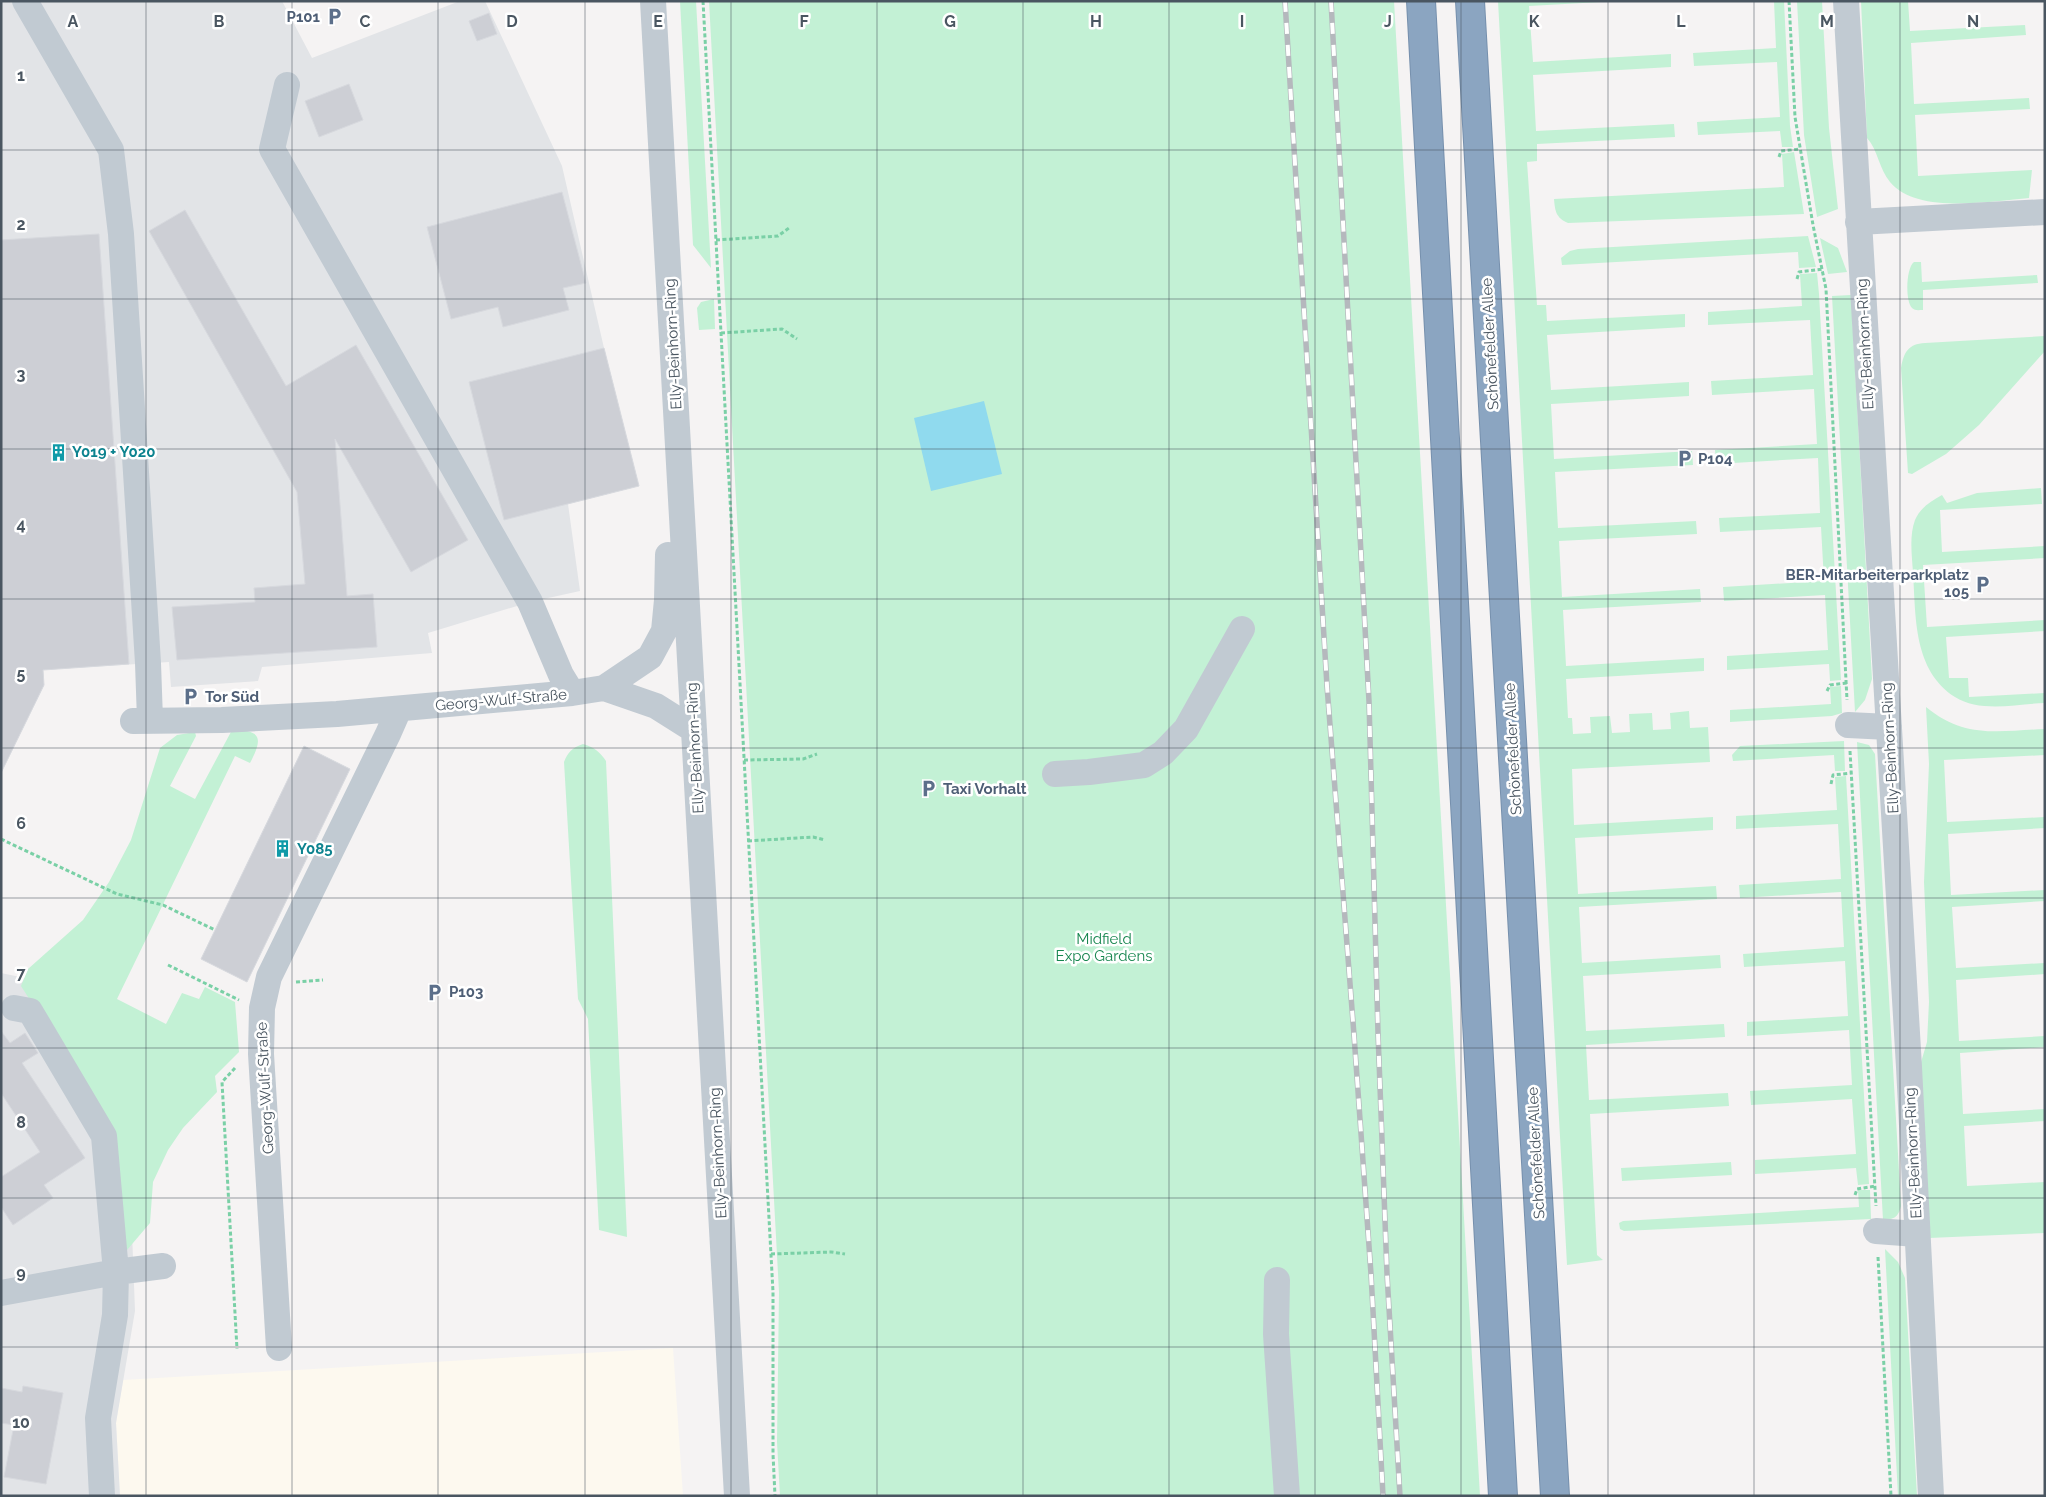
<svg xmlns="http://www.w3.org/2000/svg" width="2046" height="1497" viewBox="0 0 2046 1497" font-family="Raleway,sans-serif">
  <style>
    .commercial { fill: #fdf9ef }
    .airport { fill: #e2e4e7 }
    .green { fill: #c3f1d5 }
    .water { fill: #90daee }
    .building { fill: #cdcfd5; stroke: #d7d9de }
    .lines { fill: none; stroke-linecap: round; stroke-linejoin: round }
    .highway-casing { stroke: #7690ad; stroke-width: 30 }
    .path { stroke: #7ad0a6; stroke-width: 3; stroke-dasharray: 4 2.5; stroke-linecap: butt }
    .minor { stroke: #c1cad2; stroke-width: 26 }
    .highway { stroke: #8ba5c1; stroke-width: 28 }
    .rail-casing { stroke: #b5b8bd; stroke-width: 5.5 }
    .rail { stroke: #fff; stroke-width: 4; stroke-dasharray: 11; stroke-linecap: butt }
    .grid { fill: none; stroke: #4a5661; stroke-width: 1; stroke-opacity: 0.55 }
    .labels { text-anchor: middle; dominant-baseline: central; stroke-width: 5; stroke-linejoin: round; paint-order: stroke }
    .service-label { font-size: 15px; font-weight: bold; fill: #4e5e75; stroke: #fff; text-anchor: start }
    .street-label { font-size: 15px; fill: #4a5661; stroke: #fff }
    .culture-label { font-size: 15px; font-weight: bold; fill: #0d838f; stroke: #fff; text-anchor: start }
    .park-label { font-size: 15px; fill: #17864f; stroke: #fff }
    .grid-label { font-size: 16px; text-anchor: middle; font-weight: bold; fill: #4a5661; stroke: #fff; stroke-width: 5; stroke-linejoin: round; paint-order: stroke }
  </style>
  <rect width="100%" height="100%" fill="#f5f3f3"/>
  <path class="commercial" d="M 673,1348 L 683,1496 L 120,1496 L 116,1423 L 123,1380 Z"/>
  <path class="airport" d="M 1,1 L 282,1 L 312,58 L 460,1 L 485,1 L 562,166 L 604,348 L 639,486 L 568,504 L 580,591 L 530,602 L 428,633 L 432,653 L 262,667 L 258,681 L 171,687 L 169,662 L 43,670 L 44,685 L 1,773 Z
    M 1,973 L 59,985 L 131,1206 L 135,1311 L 116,1423 L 120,1496 L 1,1496 Z"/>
  <path class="green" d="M 680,1 L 696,1 L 711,268 L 693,245 Z
    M 709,1 L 1394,1 L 1480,1496 L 780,1496 L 777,1442 L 779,1292 Z
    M 1498,1 L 1619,1 L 1529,6 L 1533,62 L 1671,54 L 1671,67 L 1533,75 L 1536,131 L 1674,124 L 1675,137 L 1537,144 L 1537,161 L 1527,162 L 1537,305 L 1546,305 L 1547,321 L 1685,314 L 1685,327 L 1547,335 L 1551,390 L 1689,382 L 1689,396 L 1551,404 L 1554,459 L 1692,451 L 1693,465 L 1555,472 L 1558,528 L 1696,521 L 1697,534 L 1559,541 L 1562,597 L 1700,589 L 1701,602 L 1563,610 L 1566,666 L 1704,658 L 1704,671 L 1566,679 L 1568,718 L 1572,718 L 1573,734 L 1591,733 L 1590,717 L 1610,716 L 1612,733 L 1630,732 L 1629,714 L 1652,713 L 1653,730 L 1671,729 L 1670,713 L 1689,711 L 1690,728 L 1708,727 L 1710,762 L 1572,769 L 1574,825 L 1713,817 L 1713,830 L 1575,838 L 1578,894 L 1716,886 L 1717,899 L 1579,907 L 1582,963 L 1720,955 L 1721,968 L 1583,976 L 1586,1031 L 1724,1024 L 1725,1037 L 1586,1045 L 1589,1100 L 1728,1093 L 1729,1106 L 1590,1114 L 1597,1255 L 1603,1260 L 1567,1265 Z
    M 1774,1 L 1784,1 L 1790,126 L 1793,147 L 1782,147 L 1780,131 L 1698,135 L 1697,122 L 1780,117 L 1777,62 L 1694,66 L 1693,53 L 1776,48 Z
    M 1797,1 L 1822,1 L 1829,128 L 1838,209 L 1817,217 L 1804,135 Z
    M 1861,1 L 1908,1 L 1910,31 L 2025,25 L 2026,35 L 1911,43 L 1914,104 L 2029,98 L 2030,109 L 1915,115 L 1918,176 L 2032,170 L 2029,198 C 1991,201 1917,215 1890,182 C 1879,169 1878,150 1867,138 Z
    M 1794,152 L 1804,214 L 1568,223 C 1556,218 1555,211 1554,199 L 1784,187 L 1782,154 Z
    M 1808,236 L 1816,267 L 1799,268 L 1798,252 L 1562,265 L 1561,258 L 1570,251 L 1578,249 Z
    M 1820,238 L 1838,248 L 1847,272 L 1828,274 Z
    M 1914,262 L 1921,262 L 1922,282 L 2037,275 L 2038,283 L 1923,290 L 1923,310 C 1919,310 1915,311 1912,308 C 1905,301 1906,268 1914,262 Z
    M 1817,273 L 1819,294 L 1841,680 L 1830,681 L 1829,664 L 1727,670 L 1727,656 L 1828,650 L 1825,595 L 1724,601 L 1723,587 L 1824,581 L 1821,527 L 1720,532 L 1719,518 L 1820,513 L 1818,458 L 1716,464 L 1715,450 L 1817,444 L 1814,389 L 1712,395 L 1711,381 L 1813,375 L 1810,320 L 1708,325 L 1708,312 L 1802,306 L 1800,274 Z
    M 1851,295 L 1872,679 L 1865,700 L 1855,712 L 1832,296 Z
    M 714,299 L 715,329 L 699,330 L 697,308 L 701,302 Z
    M 2045,336 L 2045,351 L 1979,425 L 1946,454 L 1912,474 L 1908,473 L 1901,368 C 1904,352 1908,344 1925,343 Z
    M 2041,488 L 2042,504 L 1940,510 L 1942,552 L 2045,546 L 2045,558 L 1923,565 L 1927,627 L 2045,620 L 2045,631 L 1946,637 L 1949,678 L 1968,678 L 1969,697 L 2045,693 L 2045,703 C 2017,704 1980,713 1955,697 C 1913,670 1916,617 1913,573 C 1912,556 1909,536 1915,520 C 1920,508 1931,501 1942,495 L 1947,503 L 1977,493 Z
    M 1841,686 L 1842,713 L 1832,716 L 1730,722 L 1730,710 L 1831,704 L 1830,687 Z
    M 1926,707 C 1965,739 1998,731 2045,729 L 2045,755 L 1944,760 L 1947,822 L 2045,817 L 2045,828 L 1948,834 L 1951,895 L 2045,890 L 2045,901 L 1952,907 L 1956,968 L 2045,963 L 2045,974 L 1956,980 L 1959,1041 L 2045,1036 L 2045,1047 L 1960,1053 L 1963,1114 L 2045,1109 L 2045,1121 L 1964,1126 L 1967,1186 L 2045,1182 L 2045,1233 L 1929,1238 L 1919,1069 L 1927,1042 L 1929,1002 L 1924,882 L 1929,764 Z
    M 232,730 C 262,730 263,738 250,763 L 235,756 L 117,999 L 166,1024 L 182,993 L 199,999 L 205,987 L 235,1002 L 239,1052 L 215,1076 L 217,1092 L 183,1128 L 168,1150 L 153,1182 L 150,1223 L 127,1250 L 122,1250 L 112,1128 L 21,986 L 28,969 L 83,920 L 109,882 L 131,840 L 160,748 L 177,735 L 195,732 L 196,736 L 170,786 L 195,799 Z
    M 1844,741 L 1845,771 L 1835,771 L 1834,755 L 1733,761 L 1732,755 L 1740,746 Z
    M 1857,742 L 1869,745 L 1875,754 L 1901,1206 C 1898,1218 1894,1219 1883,1220 Z
    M 583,744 C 594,747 600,752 606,761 L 627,1237 L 599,1230 L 588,1019 L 578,999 L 564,762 C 568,752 572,748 583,744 Z
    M 1846,776 L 1869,1184 L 1858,1185 L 1856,1168 L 1755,1174 L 1755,1160 L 1856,1154 L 1852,1099 L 1751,1105 L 1750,1091 L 1852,1085 L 1849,1030 L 1747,1036 L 1747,1022 L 1848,1016 L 1845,961 L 1744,967 L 1743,954 L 1844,947 L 1841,892 L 1740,898 L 1739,885 L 1841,879 L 1838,824 L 1736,829 L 1736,816 L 1837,810 L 1835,777 Z
    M 1731,1162 L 1732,1175 L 1622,1181 L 1621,1168 Z
    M 1858,1190 L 1870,1190 L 1871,1219 L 1624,1231 L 1620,1229 L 1619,1223 L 1623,1221 L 1859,1207 Z
    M 1885,1249 L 1898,1262 L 1905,1278 L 1917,1496 L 1898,1496 Z"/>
  <path class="water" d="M 984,401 L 1002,474 L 931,491 L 914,418 Z"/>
  <path class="building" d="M 489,13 L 497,34 L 477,41 L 469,21 Z
    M 349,84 L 363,120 L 319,137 L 305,101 Z
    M 562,192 L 586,283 L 563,288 L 569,310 L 503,327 L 498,307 L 451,319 L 427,227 Z
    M 185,210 L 286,386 L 356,345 L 468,540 L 411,572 L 335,439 L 347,596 L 373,594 L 377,647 L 177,660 L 172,607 L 255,602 L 254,588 L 305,584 L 297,492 L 149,231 Z
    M 99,234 L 129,664 L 43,670 L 44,685 L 1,773 L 1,240 Z
    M 604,348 L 639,486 L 504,520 L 469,382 Z
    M 304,746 L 350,769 L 247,982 L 201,959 Z
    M 1,1031 L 10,1043 L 25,1033 L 38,1053 L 22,1063 L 85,1158 L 44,1185 L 53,1198 L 13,1225 L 1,1207 L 1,1177 L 40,1152 L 1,1093 Z
    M 23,1386 L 63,1393 L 46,1484 L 4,1477 L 14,1425 L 1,1423 L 1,1388 L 22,1392 Z"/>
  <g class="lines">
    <defs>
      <path id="highway" d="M 1421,1 L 1503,1496
        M 1470,1 L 1555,1496"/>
    </defs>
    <use href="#highway" class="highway-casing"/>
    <path class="path" d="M 703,1 L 773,1292 L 773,1454 L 775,1496
      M 1789,1 L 1795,117 L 1813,225 L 1826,289 L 1847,700
      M 1779,157 L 1781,151 L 1800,149
      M 716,240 L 778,236 L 789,228
      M 1797,279 L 1799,272 L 1823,269
      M 721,333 L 782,329 L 797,339
      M 1827,691 L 1830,685 L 1847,683
      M 1850,751 L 1876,1206
      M 744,760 L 803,759 L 817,754
      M 1831,784 L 1833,775 L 1852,773
      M 1,839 L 117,894 L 163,905 L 215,930
      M 748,841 L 813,837 L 825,840
      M 168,965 L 239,1000
      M 296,982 L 323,980
      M 235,1068 L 222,1082 L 237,1349
      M 1855,1195 L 1857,1189 L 1876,1186
      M 771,1254 L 831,1252 L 845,1254
      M 1878,1257 L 1891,1496"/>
    <path class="minor" d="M 25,1 L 111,150 L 121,234 L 148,663 L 150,720
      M 653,1 L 737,1496
      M 1846,1 L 1909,1067 L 1931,1496
      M 287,85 L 272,149 L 530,602 L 561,675 L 572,693
      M 1858,222 L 2045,212
      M 604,688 L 656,706 L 694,730
      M 133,721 L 222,720 L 337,714 L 572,693 L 604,688 L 650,657 L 664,631 L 667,600 L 668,555
      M 1848,725 L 1889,727
      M 1055,774 L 1089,772 L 1144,765 L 1163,753 L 1186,729 L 1242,629
      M 14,1008 L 30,1011 L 104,1136 L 116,1272 L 115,1315 L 98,1418 L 102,1496
      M 1876,1231 L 1917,1234
      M 1277,1280 L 1276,1334 L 1287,1496
      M 1,1293 L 116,1272 L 163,1266
      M 279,1348 L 261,1054 L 262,1008 L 269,977 L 388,734 L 399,709"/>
    <use href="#highway" class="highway"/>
    <defs>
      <path id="rail" d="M 1285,1 L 1327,686 L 1354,1035 L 1371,1274 L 1383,1496
        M 1331,1 L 1369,701 L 1378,1033 L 1387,1274 L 1400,1496"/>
    </defs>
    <use href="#rail" class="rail-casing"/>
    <use href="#rail" class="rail"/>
  </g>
  <path class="grid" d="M 146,1 L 146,1496M 292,1 L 292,1496M 438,1 L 438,1496M 585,1 L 585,1496M 731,1 L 731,1496M 877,1 L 877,1496M 1023,1 L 1023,1496M 1169,1 L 1169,1496M 1315,1 L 1315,1496M 1461,1 L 1461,1496M 1608,1 L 1608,1496M 1754,1 L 1754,1496M 1900,1 L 1900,1496M 1,150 L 2045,150M 1,299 L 2045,299M 1,449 L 2045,449M 1,599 L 2045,599M 1,748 L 2045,748M 1,898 L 2045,898M 1,1048 L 2045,1048M 1,1198 L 2045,1198M 1,1347 L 2045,1347"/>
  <defs>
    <symbol id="parking-bare" viewBox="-9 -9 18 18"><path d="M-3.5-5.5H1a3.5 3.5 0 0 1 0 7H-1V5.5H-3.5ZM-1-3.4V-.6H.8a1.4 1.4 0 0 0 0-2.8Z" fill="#5c6f8a" stroke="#fff" stroke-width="2.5" paint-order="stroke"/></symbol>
    <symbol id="building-bare" viewBox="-9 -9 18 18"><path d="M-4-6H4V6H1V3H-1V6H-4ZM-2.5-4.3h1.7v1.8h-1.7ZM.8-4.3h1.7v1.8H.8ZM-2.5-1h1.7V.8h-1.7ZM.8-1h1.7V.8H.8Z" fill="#0f9aa8" stroke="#fff" stroke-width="2.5" paint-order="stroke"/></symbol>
  </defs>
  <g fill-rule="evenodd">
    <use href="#parking-bare" x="322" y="4" width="25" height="25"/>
    <use href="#building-bare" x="46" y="440" width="25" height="25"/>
    <use href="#parking-bare" x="1672" y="446" width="25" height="25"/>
    <use href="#parking-bare" x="1970" y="572" width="25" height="25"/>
    <use href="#parking-bare" x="178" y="684" width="25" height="25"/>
    <use href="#parking-bare" x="916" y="776" width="25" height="25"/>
    <use href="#building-bare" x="270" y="836" width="25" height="25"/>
    <use href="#parking-bare" x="422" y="980" width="25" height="25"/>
  </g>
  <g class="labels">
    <g class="service-label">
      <text x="320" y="17" text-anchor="end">P101</text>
      <text x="1698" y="459">P104</text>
      <text x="1969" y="575" text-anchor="end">BER-Mitarbeiterparkplatz<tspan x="1969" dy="17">105</tspan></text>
      <text x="205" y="697">Tor Süd</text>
      <text x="943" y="789">Taxi Vorhalt</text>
      <text x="449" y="992">P103</text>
    </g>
    <g class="street-label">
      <text transform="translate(673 344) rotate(-93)">Elly-Beinhorn-Ring</text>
      <text transform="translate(1490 344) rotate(-93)">Schönefelder Allee</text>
      <text transform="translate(1865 344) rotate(-93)">Elly-Beinhorn-Ring</text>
      <text transform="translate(501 700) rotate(-5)">Georg-Wulf-Straße</text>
      <text transform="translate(695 748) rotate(-93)">Elly-Beinhorn-Ring</text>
      <text transform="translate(1890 748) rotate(-93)">Elly-Beinhorn-Ring</text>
      <text transform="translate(1513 749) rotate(-93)">Schönefelder Allee</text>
      <text transform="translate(265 1088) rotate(-93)">Georg-Wulf-Straße</text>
      <text transform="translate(718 1153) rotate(-93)">Elly-Beinhorn-Ring</text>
      <text transform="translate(1536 1153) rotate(-93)">Schönefelder Allee</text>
      <text transform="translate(1913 1153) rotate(-93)">Elly-Beinhorn-Ring</text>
    </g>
    <g class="culture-label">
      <text x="72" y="452">Y019 + Y020</text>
      <text x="297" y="849">Y085</text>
    </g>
    <g class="park-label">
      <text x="1104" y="939">Midfield<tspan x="1104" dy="17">Expo Gardens</tspan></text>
    </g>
  </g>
  <g class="grid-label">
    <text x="73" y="27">A</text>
    <text x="219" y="27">B</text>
    <text x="365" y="27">C</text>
    <text x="512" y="27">D</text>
    <text x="658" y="27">E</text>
    <text x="804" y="27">F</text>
    <text x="950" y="27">G</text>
    <text x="1096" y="27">H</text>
    <text x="1242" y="27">I</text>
    <text x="1388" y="27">J</text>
    <text x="1534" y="27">K</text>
    <text x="1681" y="27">L</text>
    <text x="1827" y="27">M</text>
    <text x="1973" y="27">N</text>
    <text x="21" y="81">1</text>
    <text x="21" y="230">2</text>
    <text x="21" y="380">3</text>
    <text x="21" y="530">4</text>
    <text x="21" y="679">5</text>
    <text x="21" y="829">6</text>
    <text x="21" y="979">7</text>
    <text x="21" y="1128">8</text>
    <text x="21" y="1278">9</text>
    <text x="21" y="1428">10</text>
  </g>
  <rect width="2046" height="1497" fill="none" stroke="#4a5661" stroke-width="5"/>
</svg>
